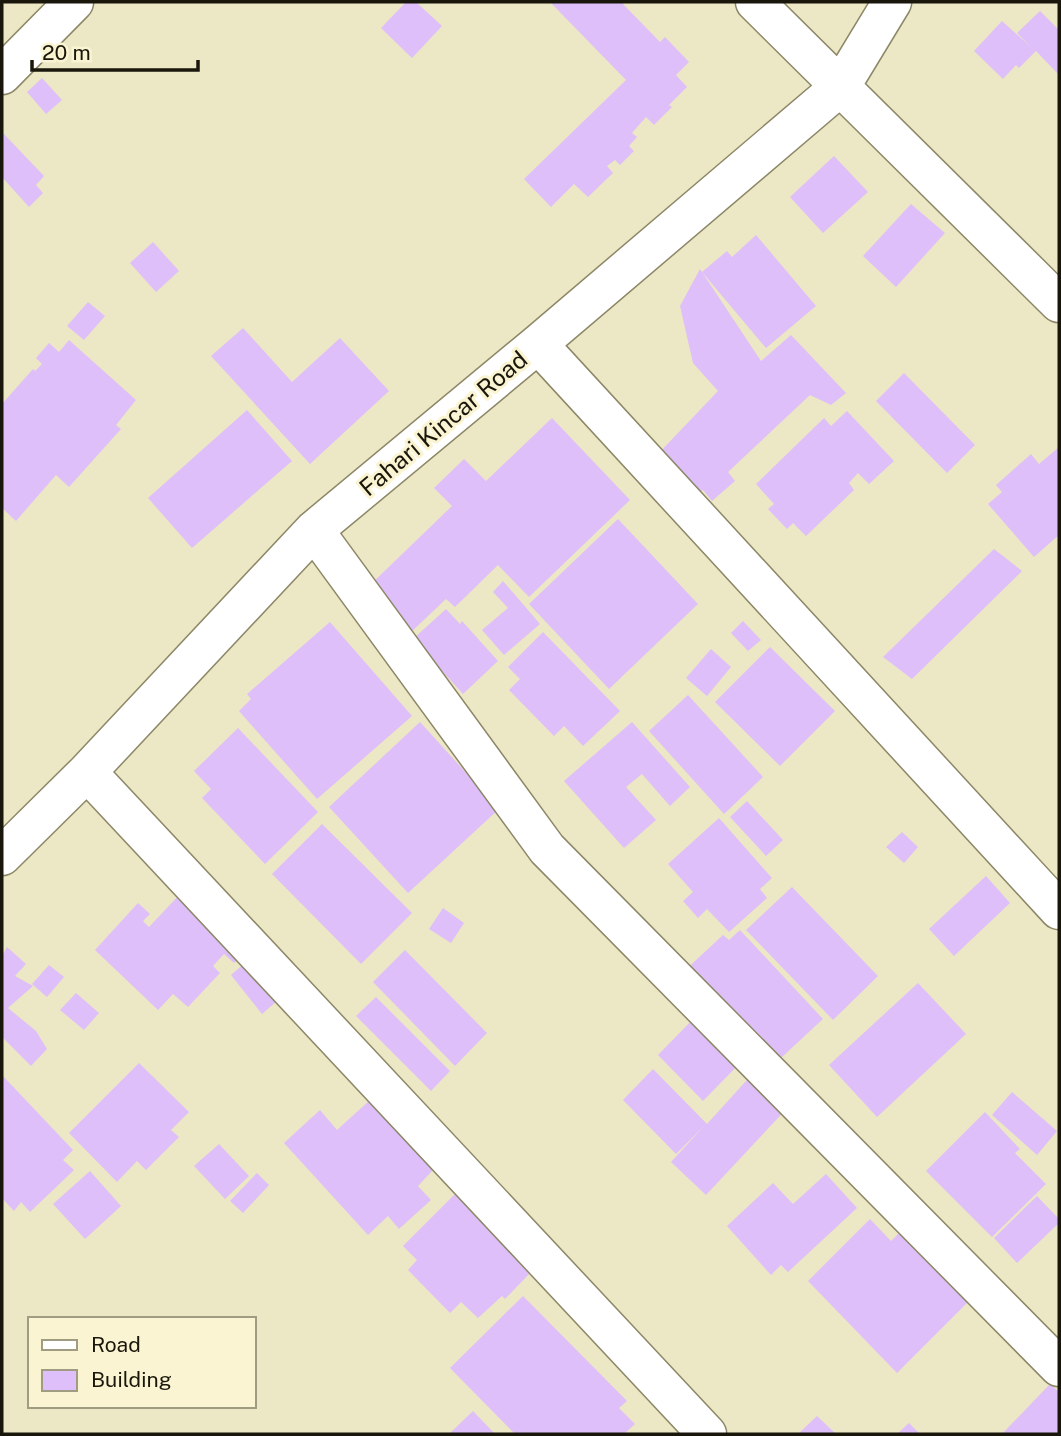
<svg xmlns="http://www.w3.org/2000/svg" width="1061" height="1436" viewBox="0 0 1061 1436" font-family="'Public Sans',sans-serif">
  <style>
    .building { fill: #dfbff9 }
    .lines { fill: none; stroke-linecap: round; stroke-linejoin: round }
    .minor-casing { stroke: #8c8767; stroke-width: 41 }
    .minor { stroke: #fff; stroke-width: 38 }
    .labels { text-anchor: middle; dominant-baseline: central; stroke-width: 6; stroke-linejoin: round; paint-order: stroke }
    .street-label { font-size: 24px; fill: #19170b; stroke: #faf4d2 }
  </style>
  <rect width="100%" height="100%" fill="#ece7c5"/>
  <path class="building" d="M 406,2 L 416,2 L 442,26 L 412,58 L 381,28 Z
    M 550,2 L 625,2 L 623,4 L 660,42 L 665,37 L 689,62 L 676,75 L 687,87 L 669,105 L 672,107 L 654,125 L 646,117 L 632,133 L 637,137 L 629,146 L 634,151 L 620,165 L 615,160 L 607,166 L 613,173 L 588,197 L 574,184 L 551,207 L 524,179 L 626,80 Z
    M 1040,11 L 1059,30 L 1059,75 L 1036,51 L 1019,68 L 1016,65 L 1003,79 L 974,51 L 1002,21 L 1032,48 L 1017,33 Z
    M 42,78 L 62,100 L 46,114 L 27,92 Z
    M 2,132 L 44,176 L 36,185 L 43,193 L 29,207 L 2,177 Z
    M 834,156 L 868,192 L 823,233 L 790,197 Z
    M 911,204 L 945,233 L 896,287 L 863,256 Z
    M 756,235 L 816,306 L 766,348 L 702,272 L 727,251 L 732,257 Z
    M 153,242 L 179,271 L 156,292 L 130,263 Z
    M 700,269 L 761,361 L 791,335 L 846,393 L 831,405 L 810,395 L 728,472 L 735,481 L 712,501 L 703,490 L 696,494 L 657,455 L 718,391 L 693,363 L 680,306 Z
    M 88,302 L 105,316 L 84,340 L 67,326 Z
    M 243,328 L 292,382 L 340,338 L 389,391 L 310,464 L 211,356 Z
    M 69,340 L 136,400 L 116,425 L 121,429 L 69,487 L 56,475 L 16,521 L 2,508 L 2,404 L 33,369 L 35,371 L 42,364 L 36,358 L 49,343 L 59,352 Z
    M 904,373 L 975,445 L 947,473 L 876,401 Z
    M 247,410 L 292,461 L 192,548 L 148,498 Z
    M 847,411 L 894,461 L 869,484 L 858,473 L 849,483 L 854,490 L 806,536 L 793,523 L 787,529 L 768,509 L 774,504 L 756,484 L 824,418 L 831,426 Z
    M 552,418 L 630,500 L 529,597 L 498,565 L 455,607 L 446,599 L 409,634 L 366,589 L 452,506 L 434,488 L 464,459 L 486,481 Z
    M 1059,447 L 1059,535 L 1034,557 L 988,504 L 1002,492 L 996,485 L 1031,454 L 1039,464 Z
    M 618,519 L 698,604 L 609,689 L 529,604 Z
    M 994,549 L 1022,571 L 912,679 L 883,657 Z
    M 503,581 L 540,624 L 504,655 L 482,630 L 508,608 L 493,592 Z
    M 446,609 L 460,624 L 462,621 L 498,661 L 463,694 L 413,639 Z
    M 743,621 L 761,640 L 748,651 L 731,633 Z
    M 330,622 L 412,716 L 317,799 L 239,711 L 251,699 L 247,694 Z
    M 543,632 L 620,711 L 583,746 L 564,726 L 554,736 L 509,690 L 520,679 L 508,667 Z
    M 770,647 L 835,711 L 780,766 L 715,702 Z
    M 711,649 L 731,667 L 707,696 L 686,678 Z
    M 688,695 L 763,777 L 724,814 L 649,731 Z
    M 420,722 L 499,809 L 408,893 L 329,807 Z
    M 632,722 L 690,787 L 670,806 L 642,774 L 626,787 L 656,820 L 624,848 L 564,781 Z
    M 238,728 L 318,812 L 265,864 L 202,798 L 211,789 L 194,771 Z
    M 747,801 L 783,840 L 766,856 L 730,817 Z
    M 719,818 L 772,878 L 760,889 L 767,898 L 729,932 L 707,909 L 698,918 L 683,901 L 693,892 L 668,864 Z
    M 322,824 L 412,913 L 361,964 L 272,874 Z
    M 902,832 L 918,847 L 904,863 L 886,847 Z
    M 986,876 L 1010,903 L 954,956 L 929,929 Z
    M 792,887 L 878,976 L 833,1020 L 746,930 Z
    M 181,893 L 244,952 L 234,963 L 224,954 L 213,966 L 220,973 L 188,1007 L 173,994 L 158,1010 L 95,950 L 138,903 L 150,914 L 143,921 L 149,927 Z
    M 443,908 L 464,923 L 451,943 L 429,929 Z
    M 740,930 L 823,1019 L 768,1070 L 680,975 L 723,935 L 729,940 Z
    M 7,947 L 26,964 L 15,976 L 33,986 L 8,1008 L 36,1031 L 47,1049 L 31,1066 L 2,1037 L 2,956 Z
    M 405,950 L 487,1033 L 455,1066 L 373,982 Z
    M 252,957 L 284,995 L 262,1014 L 231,975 Z
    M 49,965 L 64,977 L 47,997 L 32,984 Z
    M 918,983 L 966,1034 L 877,1117 L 829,1065 Z
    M 76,993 L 99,1013 L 84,1030 L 60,1010 Z
    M 376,997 L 450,1071 L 431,1091 L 356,1016 Z
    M 700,1012 L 745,1058 L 703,1101 L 658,1055 Z
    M 139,1063 L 189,1112 L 171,1130 L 179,1137 L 146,1170 L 137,1161 L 117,1182 L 69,1133 Z
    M 653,1069 L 707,1124 L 756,1070 L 792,1103 L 706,1195 L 671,1162 L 704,1126 L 676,1154 L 623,1100 Z
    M 2,1075 L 73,1150 L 63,1160 L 74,1170 L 30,1212 L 21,1202 L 14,1211 L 2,1198 Z
    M 1012,1092 L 1057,1131 L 1037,1155 L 992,1115 Z
    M 370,1100 L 433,1170 L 418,1186 L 431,1200 L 399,1229 L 388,1216 L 368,1235 L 284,1143 L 320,1110 L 337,1130 Z
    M 985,1112 L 1020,1149 L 1015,1153 L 1046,1184 L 992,1237 L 926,1171 Z
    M 219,1144 L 249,1176 L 225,1199 L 194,1166 Z
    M 90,1171 L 121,1206 L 85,1239 L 53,1204 Z
    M 257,1173 L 269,1185 L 243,1213 L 230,1201 Z
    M 826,1174 L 857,1208 L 788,1272 L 781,1265 L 771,1275 L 727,1226 L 773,1183 L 793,1204 Z
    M 455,1194 L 479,1220 L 488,1211 L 536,1259 L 525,1269 L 530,1273 L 505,1299 L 502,1296 L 478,1318 L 461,1302 L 450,1313 L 408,1270 L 417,1260 L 403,1246 Z
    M 1037,1196 L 1059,1219 L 1059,1223 L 1017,1263 L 994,1238 Z
    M 870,1219 L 891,1241 L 905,1227 L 973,1297 L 897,1373 L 808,1281 Z
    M 523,1296 L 627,1401 L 619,1408 L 635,1424 L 624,1434 L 515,1434 L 450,1368 Z
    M 1050,1384 L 1059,1392 L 1059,1434 L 1002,1434 Z
    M 473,1411 L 495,1434 L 449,1434 Z
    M 817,1416 L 836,1434 L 798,1434 Z
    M 909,1423 L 920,1434 L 897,1434 Z"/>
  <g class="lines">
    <defs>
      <path id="minor" d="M 755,2 L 1059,303
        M 2,75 L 74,2
        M 538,344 L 1059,910
        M 314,530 L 547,849 L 1059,1367
        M 87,772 L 707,1434
        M 2,856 L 87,772 L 314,530 L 538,344 L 841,86 L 892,2"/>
    </defs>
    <use href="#minor" class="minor-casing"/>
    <use href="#minor" class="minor"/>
  </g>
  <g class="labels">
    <g class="street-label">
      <text transform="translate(443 423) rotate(-40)">Fahari Kincar Road</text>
    </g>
  </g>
  <rect width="1061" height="1436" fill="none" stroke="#19170b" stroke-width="7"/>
  <rect x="28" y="1317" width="228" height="91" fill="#faf4d2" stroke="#a09c82" stroke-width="2"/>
  <rect x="42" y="1340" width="35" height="10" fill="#ffffff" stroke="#a09c82" stroke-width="2"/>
  <text x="91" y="1352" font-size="21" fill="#19170b">Road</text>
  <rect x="42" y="1370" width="35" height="21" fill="#dfbff9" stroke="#a09c82" stroke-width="2"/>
  <text x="91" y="1387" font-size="21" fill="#19170b">Building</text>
  <path d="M32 60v10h166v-10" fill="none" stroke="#19170b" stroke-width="3.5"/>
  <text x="42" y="60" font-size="21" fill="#19170b" stroke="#faf4d2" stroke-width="5" paint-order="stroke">20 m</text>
</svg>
